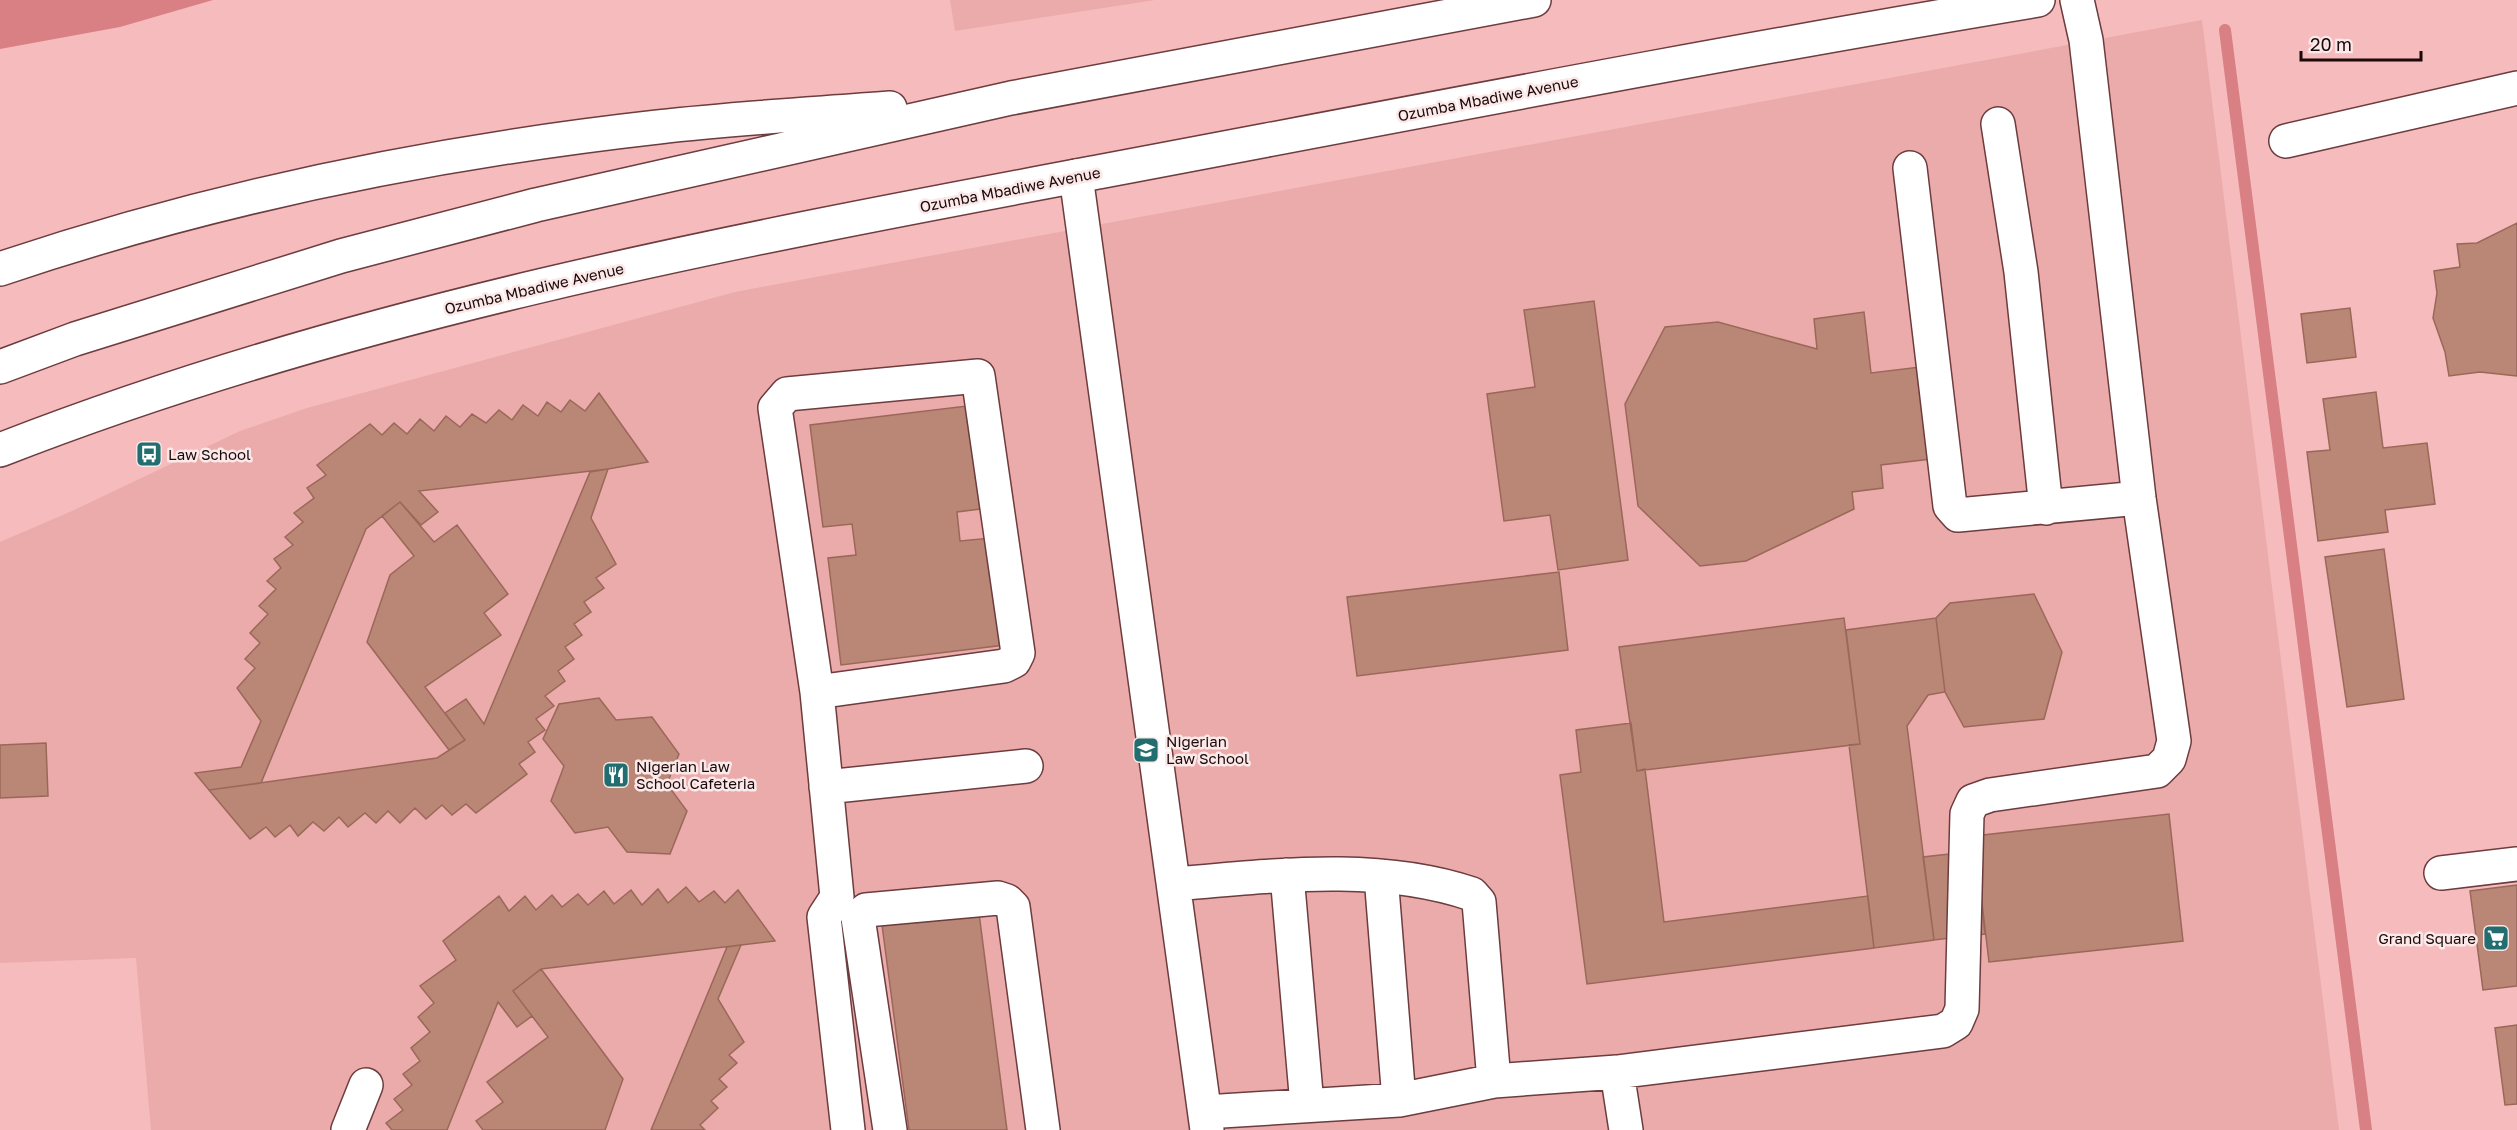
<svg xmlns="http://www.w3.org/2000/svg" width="2517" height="1130" viewBox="0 0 2517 1130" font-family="'Golos Text',sans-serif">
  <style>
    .built { fill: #ecabab }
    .water { fill: #d88083 }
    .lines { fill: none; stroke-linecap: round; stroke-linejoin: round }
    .stream { stroke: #d88083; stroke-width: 12 }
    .building { fill: #ba8676; stroke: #9a6859; stroke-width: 1.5 }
    .minor-casing { stroke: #6c3c3e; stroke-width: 36 }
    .highway-casing { stroke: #6c3c3e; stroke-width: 36 }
    .minor { stroke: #fff; stroke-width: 33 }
    .highway { stroke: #fff; stroke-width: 33 }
    .labels { text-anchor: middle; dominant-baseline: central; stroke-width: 5; stroke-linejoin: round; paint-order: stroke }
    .street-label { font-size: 15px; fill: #1c090a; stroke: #fbe8e8 }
    .poi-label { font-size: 15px; fill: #1c090a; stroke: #fbe8e8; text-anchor: start }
  </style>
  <rect width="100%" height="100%" fill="#f6bbbc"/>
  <path class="built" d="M 950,0 L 1155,0 L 955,31 Z
    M 2202,20 L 2339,1130 L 151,1130 L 136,958 L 0,963 L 0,542 L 72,511 L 240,431 L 307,408 L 735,292 Z"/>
  <path class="water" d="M 0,0 L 213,0 L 120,27 L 0,49 Z"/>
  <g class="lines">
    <path class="stream" d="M 2225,30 L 2366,1130"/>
  </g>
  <path class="building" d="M 2517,223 L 2517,376 L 2480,372 L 2449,376 L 2445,352 L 2433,318 L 2437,293 L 2434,271 L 2460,267 L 2457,244 L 2477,243 Z
    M 1594,301 L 1628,560 L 1558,570 L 1550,515 L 1504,521 L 1487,394 L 1535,387 L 1524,310 Z
    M 2350,308 L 2356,357 L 2307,363 L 2301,314 Z
    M 1864,312 L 1871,373 L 1920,367 L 1931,459 L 1881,465 L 1883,488 L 1852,492 L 1854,509 L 1746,561 L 1700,566 L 1638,506 L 1625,404 L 1665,327 L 1718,322 L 1817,349 L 1814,319 Z
    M 2376,392 L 2383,448 L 2427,443 L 2435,504 L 2385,510 L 2388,532 L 2318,541 L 2307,452 L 2330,450 L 2323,399 Z
    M 599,393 L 648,462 L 608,469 L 419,491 L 438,512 L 421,525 L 400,502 L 366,529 L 261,783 L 209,790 L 195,773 L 241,767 L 261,721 L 237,688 L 255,668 L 245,659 L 260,643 L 250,633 L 268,614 L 259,606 L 276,589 L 267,581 L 281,568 L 274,559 L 293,545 L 285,537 L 303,522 L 294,513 L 314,498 L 307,488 L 326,475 L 317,465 L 370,424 L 382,435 L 394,423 L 407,434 L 420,419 L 434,431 L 446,416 L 460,427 L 472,414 L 486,423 L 499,410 L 512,420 L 523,405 L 538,416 L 547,402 L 561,412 L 570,400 L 585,411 Z
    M 975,405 L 988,508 L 957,512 L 960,541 L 991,538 L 1005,645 L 841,665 L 828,558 L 856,555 L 852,524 L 823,527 L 810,425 Z
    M 608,469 L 591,518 L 616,564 L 596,578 L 604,588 L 584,602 L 591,612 L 574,624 L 582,635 L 565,647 L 574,659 L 558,671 L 565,681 L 545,696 L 554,706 L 536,719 L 545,730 L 528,742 L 535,752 L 519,764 L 527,774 L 476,813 L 466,804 L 452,815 L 442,805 L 426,819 L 415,808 L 400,823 L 388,811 L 376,823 L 365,813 L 348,827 L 339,817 L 324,831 L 313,822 L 298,836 L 290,825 L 275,837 L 266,827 L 250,839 L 209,790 L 437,758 L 465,740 L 445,713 L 466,699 L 484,724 L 590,472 Z
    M 400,502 L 434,542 L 457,525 L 508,594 L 484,613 L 501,635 L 425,687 L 465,740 L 449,750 L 367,642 L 390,575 L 414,556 L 382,516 Z
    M 2384,549 L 2404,699 L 2347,707 L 2325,557 Z
    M 1559,572 L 1568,650 L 1357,676 L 1347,597 Z
    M 2034,594 L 2062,652 L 2044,719 L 1964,727 L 1945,692 L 1936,618 L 1950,603 Z
    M 1844,618 L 1860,744 L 1637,771 L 1619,647 Z
    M 1936,618 L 1945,692 L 1928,695 L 1907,726 L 1934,940 L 1874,948 L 1849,745 L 1860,744 L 1846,630 Z
    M 599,698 L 616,720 L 652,717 L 679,754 L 667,784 L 687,811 L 670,854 L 627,852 L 608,827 L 575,833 L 551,801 L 564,766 L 543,739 L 559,704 Z
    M 1631,723 L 1637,771 L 1645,769 L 1664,922 L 1868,896 L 1874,948 L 1587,984 L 1560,775 L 1581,772 L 1576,730 Z
    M 46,743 L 48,796 L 0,798 L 0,745 Z
    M 2169,814 L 2183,941 L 1989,962 L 1974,836 Z
    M 1976,851 L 1985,934 L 1934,940 L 1923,857 Z
    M 2517,885 L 2517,986 L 2483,990 L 2470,891 Z
    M 686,887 L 699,902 L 714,891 L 725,903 L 738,890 L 775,941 L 541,969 L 513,991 L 532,1016 L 517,1027 L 498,1002 L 447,1130 L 392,1130 L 386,1123 L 403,1110 L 394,1099 L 412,1085 L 403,1074 L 420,1061 L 411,1048 L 430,1032 L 418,1017 L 434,1003 L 420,986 L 456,960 L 443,941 L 499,896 L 509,911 L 525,896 L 536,910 L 552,895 L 562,907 L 578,894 L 588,905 L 604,891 L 614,904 L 631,890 L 642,905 L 658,889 L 668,903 Z
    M 979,913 L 1007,1130 L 909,1130 L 882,925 Z
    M 741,945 L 718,999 L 744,1042 L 729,1055 L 737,1063 L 719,1079 L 727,1087 L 711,1101 L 718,1108 L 700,1125 L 705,1130 L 651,1130 L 727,947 Z
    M 541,969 L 623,1079 L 605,1130 L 483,1130 L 476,1121 L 503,1102 L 487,1082 L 548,1037 L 513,991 Z
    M 2517,1025 L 2517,1104 L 2505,1105 L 2495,1028 Z"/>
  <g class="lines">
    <defs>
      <path id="minor" d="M 1998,124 L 2021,272 L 2046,508
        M 2286,141 L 2517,88
        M 1910,168 L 1950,506 L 1958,515 L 2139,498
        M 1076,176 L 1207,1130
        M 817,692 L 1004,666 L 1014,661 L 1018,653 L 978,376 L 787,394 L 775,408 L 817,692 L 837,897 L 824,917 L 848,1130
        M 826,787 L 1026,766
        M 2441,873 L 2517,864
        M 1287,875 L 1307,1105
        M 1381,876 L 1399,1100
        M 1175,884 C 1272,876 1377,862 1472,894 L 1479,902 L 1494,1081
        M 1617,1072 L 1626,1130
        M 1205,1112 L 1399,1100 L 1494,1081 L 1617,1072 L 1943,1031 L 1956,1023 L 1962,1009 L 1967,814 L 1973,801 L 1990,795 L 2157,771 L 2169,759 L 2174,741 L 2139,498 L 2086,40 L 2077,0
        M 348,1130 L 366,1085
        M 890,1130 L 858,918 L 866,910 L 998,898 L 1007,901 L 1013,907 L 1043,1130"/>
      <path id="highway" d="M 0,269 C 213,197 435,152 658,127 C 735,118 813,114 890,108
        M 0,367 L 75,339 L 341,256 L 536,205 L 1011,98 L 1534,0
        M 0,450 C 353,312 726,242 1098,172 C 1411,113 1724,52 2038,0"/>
    </defs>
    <use href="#minor" class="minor-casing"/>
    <use href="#highway" class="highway-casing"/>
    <use href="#minor" class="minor"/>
    <use href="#highway" class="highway"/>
  </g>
  <defs>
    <symbol id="bus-square" viewBox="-11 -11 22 22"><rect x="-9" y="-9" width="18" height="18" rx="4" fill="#216d6f" stroke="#fbe8e8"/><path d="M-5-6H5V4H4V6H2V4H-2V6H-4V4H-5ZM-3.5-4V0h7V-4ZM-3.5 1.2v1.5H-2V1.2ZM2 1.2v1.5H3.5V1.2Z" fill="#fff"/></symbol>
    <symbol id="university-square" viewBox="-11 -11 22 22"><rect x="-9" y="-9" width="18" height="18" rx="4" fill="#216d6f" stroke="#fbe8e8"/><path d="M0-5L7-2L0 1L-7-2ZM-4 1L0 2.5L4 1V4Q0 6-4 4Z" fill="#fff"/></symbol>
    <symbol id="restaurant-square" viewBox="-11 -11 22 22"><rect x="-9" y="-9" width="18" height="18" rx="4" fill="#216d6f" stroke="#fbe8e8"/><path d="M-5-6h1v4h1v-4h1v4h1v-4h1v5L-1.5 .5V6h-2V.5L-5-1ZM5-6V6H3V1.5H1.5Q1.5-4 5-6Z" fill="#fff"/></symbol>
    <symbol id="supermarket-square" viewBox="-11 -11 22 22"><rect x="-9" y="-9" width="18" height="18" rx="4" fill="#216d6f" stroke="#fbe8e8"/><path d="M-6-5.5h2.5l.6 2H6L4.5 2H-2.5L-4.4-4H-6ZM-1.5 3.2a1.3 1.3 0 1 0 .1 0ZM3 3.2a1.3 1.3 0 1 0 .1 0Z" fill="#fff"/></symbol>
  </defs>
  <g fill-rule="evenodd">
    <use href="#bus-square" x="134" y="439" width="30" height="30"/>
    <use href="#university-square" x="1131" y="735" width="30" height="30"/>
    <use href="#restaurant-square" x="601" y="760" width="30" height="30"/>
    <use href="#supermarket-square" x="2481" y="923" width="30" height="30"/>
  </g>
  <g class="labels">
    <g class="street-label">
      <text transform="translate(1488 98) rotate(-11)">Ozumba Mbadiwe Avenue</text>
      <text transform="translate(1010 189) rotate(-11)">Ozumba Mbadiwe Avenue</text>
      <text transform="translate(534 288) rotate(-13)">Ozumba Mbadiwe Avenue</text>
    </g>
    <g class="poi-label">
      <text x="168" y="454">Law School</text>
      <text x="1166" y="741">Nigerian<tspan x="1166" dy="17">Law School</tspan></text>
      <text x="636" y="766">Nigerian Law<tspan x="636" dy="17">School Cafeteria</tspan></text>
      <text x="2476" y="938" text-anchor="end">Grand Square</text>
    </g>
  </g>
  <path d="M2301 51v9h120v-9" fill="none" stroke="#1c090a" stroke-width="3"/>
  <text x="2310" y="51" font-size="18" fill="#1c090a" stroke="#fbe8e8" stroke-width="4.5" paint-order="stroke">20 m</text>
</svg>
